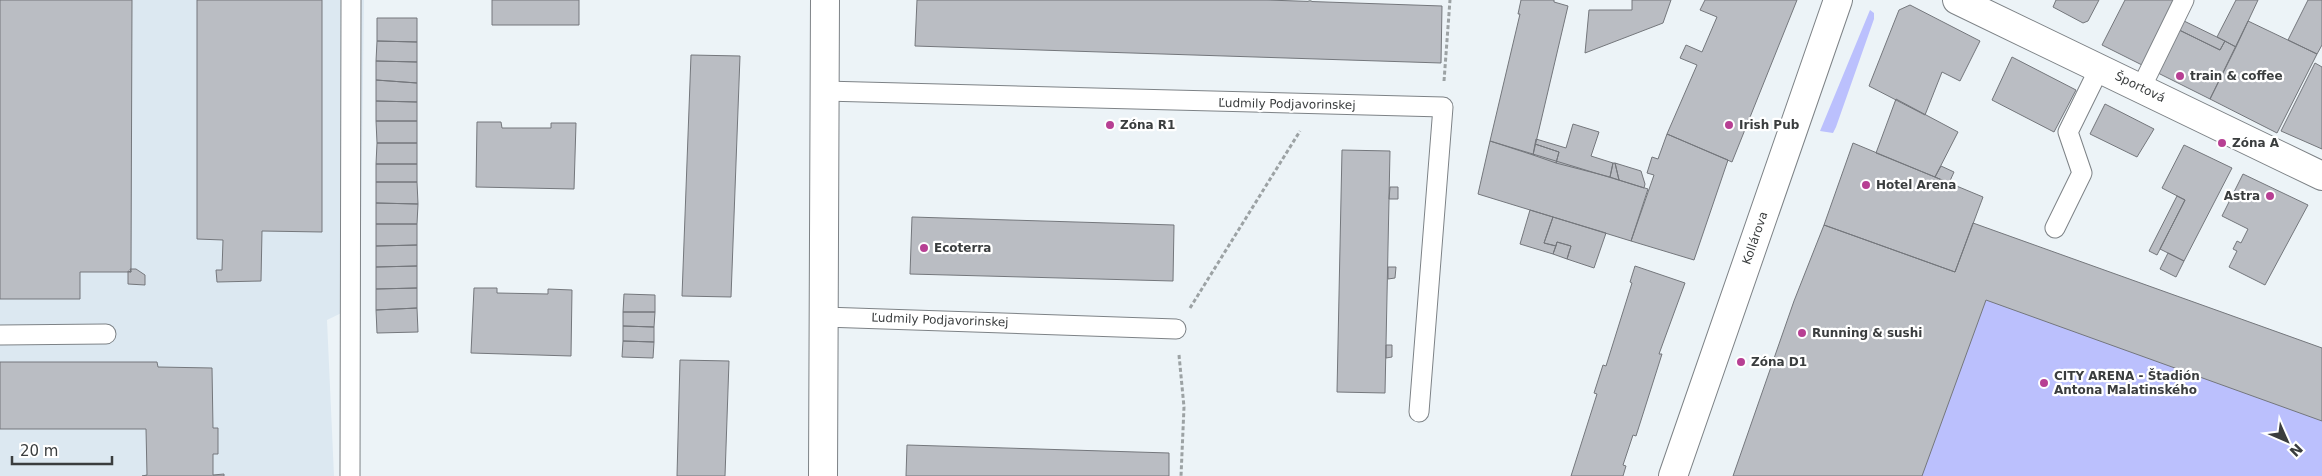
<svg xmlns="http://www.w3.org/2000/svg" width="2322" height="476" viewBox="0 0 2322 476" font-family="'DejaVu Sans',sans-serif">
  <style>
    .built { fill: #dce8f1 }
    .green { fill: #bbc0fd }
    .building { fill: #babdc3; stroke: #74777c }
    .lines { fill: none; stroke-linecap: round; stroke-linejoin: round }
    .lane-casing { stroke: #7d8286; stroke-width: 21 }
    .street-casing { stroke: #7d8286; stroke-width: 30 }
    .path { stroke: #9ca2a4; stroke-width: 3; stroke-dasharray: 4 2.5; stroke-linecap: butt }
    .lane { stroke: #fff; stroke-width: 19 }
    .street { stroke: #fff; stroke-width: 28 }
    .poi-dot { fill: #b73f93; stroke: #fff; stroke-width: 2 }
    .labels { text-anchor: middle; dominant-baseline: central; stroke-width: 4.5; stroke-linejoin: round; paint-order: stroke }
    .poi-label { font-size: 12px; font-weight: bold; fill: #3a3d3e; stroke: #fff; text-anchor: start }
    .street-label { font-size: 12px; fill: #3a3d3e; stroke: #fff }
  </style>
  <rect width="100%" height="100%" fill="#ecf3f7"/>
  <path class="built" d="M 0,0 L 364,0 L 360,304 L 327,320 L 334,476 L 0,476 Z"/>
  <path class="green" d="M 1870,10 L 1874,13 L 1874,19 L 1836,127 L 1833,133 L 1820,131 Z
    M 1824,225 L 2322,348 L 2322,476 L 1733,476 Z"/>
  <path class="building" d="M 0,0 L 132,0 L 131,272 L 80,272 L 80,299 L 0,299 Z
    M 197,0 L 322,0 L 322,232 L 262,231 L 261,281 L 217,282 L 216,270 L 222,270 L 223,240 L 197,239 Z
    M 492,0 L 579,0 L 579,25 L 492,25 Z
    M 917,0 L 1267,0 L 1442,6 L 1441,63 L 915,46 Z
    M 1521,0 L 1554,0 L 1554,2 L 1568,6 L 1533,155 L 1490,141 L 1520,14 L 1518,14 Z
    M 1632,0 L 1671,0 L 1663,23 L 1585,53 L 1589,10 L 1632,10 Z
    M 1705,0 L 1797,0 L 1732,162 L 1667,134 L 1697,65 L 1680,58 L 1686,45 L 1702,52 L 1717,17 L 1700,10 Z
    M 2056,0 L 2099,0 L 2088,21 L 2083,23 L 2053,7 Z
    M 2125,0 L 2175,0 L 2142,65 L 2102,45 Z
    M 2236,0 L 2258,0 L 2236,47 L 2217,37 Z
    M 2308,0 L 2322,0 L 2322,45 L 2317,54 L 2288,40 Z
    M 1910,5 L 1980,41 L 1960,81 L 1942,72 L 1925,115 L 1869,86 L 1899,10 Z
    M 377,18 L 417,18 L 417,42 L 377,41 Z
    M 2182,20 L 2225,41 L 2220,50 L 2177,29 Z
    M 2248,21 L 2317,54 L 2277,133 L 2210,99 Z
    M 2163,22 L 2220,50 L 2225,41 L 2236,47 L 2210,99 L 2142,65 Z
    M 377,41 L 417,42 L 417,62 L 376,61 Z
    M 691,55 L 740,56 L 731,297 L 682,296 Z
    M 2012,57 L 2076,90 L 2054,132 L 1992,100 Z
    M 376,61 L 417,62 L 417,83 L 376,80 Z
    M 2315,63 L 2322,67 L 2322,149 L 2281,131 Z
    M 376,80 L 417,83 L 417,102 L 376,101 Z
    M 1896,99 L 1958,132 L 1935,177 L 1876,153 Z
    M 376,101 L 417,102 L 417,121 L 376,121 Z
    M 2105,104 L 2154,129 L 2137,157 L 2090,134 Z
    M 376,121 L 417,121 L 417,143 L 377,143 Z
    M 477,122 L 501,122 L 502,128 L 551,128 L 551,123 L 576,123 L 574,189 L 476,187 Z
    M 1573,124 L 1599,132 L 1591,156 L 1613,163 L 1610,177 L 1556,163 L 1559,152 L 1535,144 L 1536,139 L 1566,148 Z
    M 1667,134 L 1728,160 L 1694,260 L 1631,241 L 1654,175 L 1647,173 L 1652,157 L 1658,159 Z
    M 1490,141 L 1648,189 L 1631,241 L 1478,194 Z
    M 377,143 L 417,143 L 417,164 L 376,164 Z
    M 1853,143 L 1983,197 L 1955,272 L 1824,225 Z
    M 1535,144 L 1559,152 L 1556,163 L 1533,155 Z
    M 2184,145 L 2232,168 L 2184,261 L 2160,249 L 2185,200 L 2162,188 Z
    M 1342,150 L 1390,151 L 1385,393 L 1337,392 Z
    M 1613,163 L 1615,163 L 1619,180 L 1610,177 Z
    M 1615,163 L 1641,171 L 1645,184 L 1644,188 L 1619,180 Z
    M 376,164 L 417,164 L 417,182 L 376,182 Z
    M 1941,166 L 1954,172 L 1949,183 L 1935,177 Z
    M 2243,174 L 2308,205 L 2265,285 L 2229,267 L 2237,251 L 2233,249 L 2237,241 L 2241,243 L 2248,229 L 2222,216 Z
    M 376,182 L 417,182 L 418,204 L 376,203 Z
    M 1390,187 L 1398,187 L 1398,199 L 1389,199 Z
    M 2177,196 L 2185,200 L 2157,255 L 2149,251 Z
    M 376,203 L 418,204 L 417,224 L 376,224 Z
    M 1530,210 L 1553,217 L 1544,243 L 1556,246 L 1553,254 L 1520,244 Z
    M 912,217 L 1174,225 L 1173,281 L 910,274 Z
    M 1553,217 L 1606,233 L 1594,268 L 1567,259 L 1571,246 L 1557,242 L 1556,246 L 1544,243 Z
    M 1973,223 L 2322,348 L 2322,421 L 1986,300 L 1922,476 L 1733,476 L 1794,301 L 1824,225 L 1955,272 Z
    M 376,224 L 417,224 L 417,245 L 376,246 Z
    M 1557,242 L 1571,246 L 1567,259 L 1553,254 Z
    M 417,245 L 417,266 L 376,267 L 376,246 Z
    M 2168,253 L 2184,261 L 2176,277 L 2160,269 Z
    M 417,266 L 417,288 L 376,289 L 376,267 Z
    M 1635,266 L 1685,283 L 1659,354 L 1662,354 L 1636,436 L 1633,435 L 1623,465 L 1626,466 L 1623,476 L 1571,476 L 1597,394 L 1594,393 L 1603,365 L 1606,366 L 1632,283 L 1630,282 Z
    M 1388,267 L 1396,267 L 1395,278 L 1388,279 Z
    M 130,269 L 136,269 L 145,275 L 145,285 L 128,284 L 128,271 L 131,272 Z
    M 417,288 L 417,308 L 376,310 L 376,289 Z
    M 474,288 L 497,288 L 497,293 L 548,294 L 548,289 L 572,290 L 571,356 L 471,353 Z
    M 624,294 L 655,295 L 655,312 L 623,312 Z
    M 417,308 L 418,332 L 377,333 L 376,310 Z
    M 623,312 L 655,312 L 654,327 L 623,326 Z
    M 623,326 L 654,327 L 654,342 L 623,341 Z
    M 623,341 L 654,342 L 653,358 L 622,357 Z
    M 1386,345 L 1392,345 L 1392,357 L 1386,358 Z
    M 680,360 L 729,361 L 725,476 L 677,476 Z
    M 0,362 L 157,362 L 158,367 L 212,368 L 213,428 L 218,428 L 218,454 L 213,454 L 213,475 L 224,474 L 224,476 L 142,476 L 147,475 L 146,429 L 0,429 Z
    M 907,445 L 1169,453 L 1169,476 L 906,476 Z"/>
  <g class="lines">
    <defs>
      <path id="lane" d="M 2141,88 L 2184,0
        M 824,91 L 1443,107 L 1419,412
        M 2055,228 L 2082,173 L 2068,132 L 2100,67
        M 824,317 L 1176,329
        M 0,335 L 106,334
        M 350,476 L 351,0"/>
      <path id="street" d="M 1957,0 L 2322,176
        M 823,476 L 825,0
        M 1673,476 L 1838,0"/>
    </defs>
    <use href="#lane" class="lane-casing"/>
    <use href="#street" class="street-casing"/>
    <path class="path" d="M 1310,2 L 1310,0
      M 1444,81 L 1450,0
      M 1190,308 L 1300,131
      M 1179,355 L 1184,407 L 1181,476"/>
    <use href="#lane" class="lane"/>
    <use href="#street" class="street"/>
  </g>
  <g class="poi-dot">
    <circle cx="2180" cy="76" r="5"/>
    <circle cx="1110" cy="125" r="5"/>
    <circle cx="1729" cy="125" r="5"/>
    <circle cx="2222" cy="143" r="5"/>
    <circle cx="1866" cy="185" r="5"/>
    <circle cx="2270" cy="196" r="5"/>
    <circle cx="924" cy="248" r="5"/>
    <circle cx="1802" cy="333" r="5"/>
    <circle cx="1741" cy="362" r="5"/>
    <circle cx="2044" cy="383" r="5"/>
  </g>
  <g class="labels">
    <g class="poi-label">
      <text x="2190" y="76">train &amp; coffee</text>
      <text x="1120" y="125">Zóna R1</text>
      <text x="1739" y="125">Irish Pub</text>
      <text x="2232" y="143">Zóna A</text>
      <text x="1876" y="185">Hotel Arena</text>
      <text x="2260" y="196" text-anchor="end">Astra</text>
      <text x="934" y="248">Ecoterra</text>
      <text x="1812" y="333">Running &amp; sushi</text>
      <text x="1751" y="362">Zóna D1</text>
      <text x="2054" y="376">CITY ARENA - Štadión<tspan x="2054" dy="14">Antona Malatinského</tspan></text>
    </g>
    <g class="street-label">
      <text transform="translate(2140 87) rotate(26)">Športová</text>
      <text transform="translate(1287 104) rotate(1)">Ľudmily Podjavorinskej</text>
      <text transform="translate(1755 238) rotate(-71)">Kollárova</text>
      <text transform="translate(940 320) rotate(2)">Ľudmily Podjavorinskej</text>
    </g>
  </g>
  <g transform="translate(2287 441) rotate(135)" stroke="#ffffff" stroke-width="4" paint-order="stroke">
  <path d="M0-4L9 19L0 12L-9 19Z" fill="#3a3d3e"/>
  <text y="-8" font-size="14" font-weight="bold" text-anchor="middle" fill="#3a3d3e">N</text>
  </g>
  <path d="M12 456v8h100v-8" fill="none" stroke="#3a3d3e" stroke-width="2.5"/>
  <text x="20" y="456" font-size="15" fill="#3a3d3e" stroke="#ffffff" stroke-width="4" paint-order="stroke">20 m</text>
</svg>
